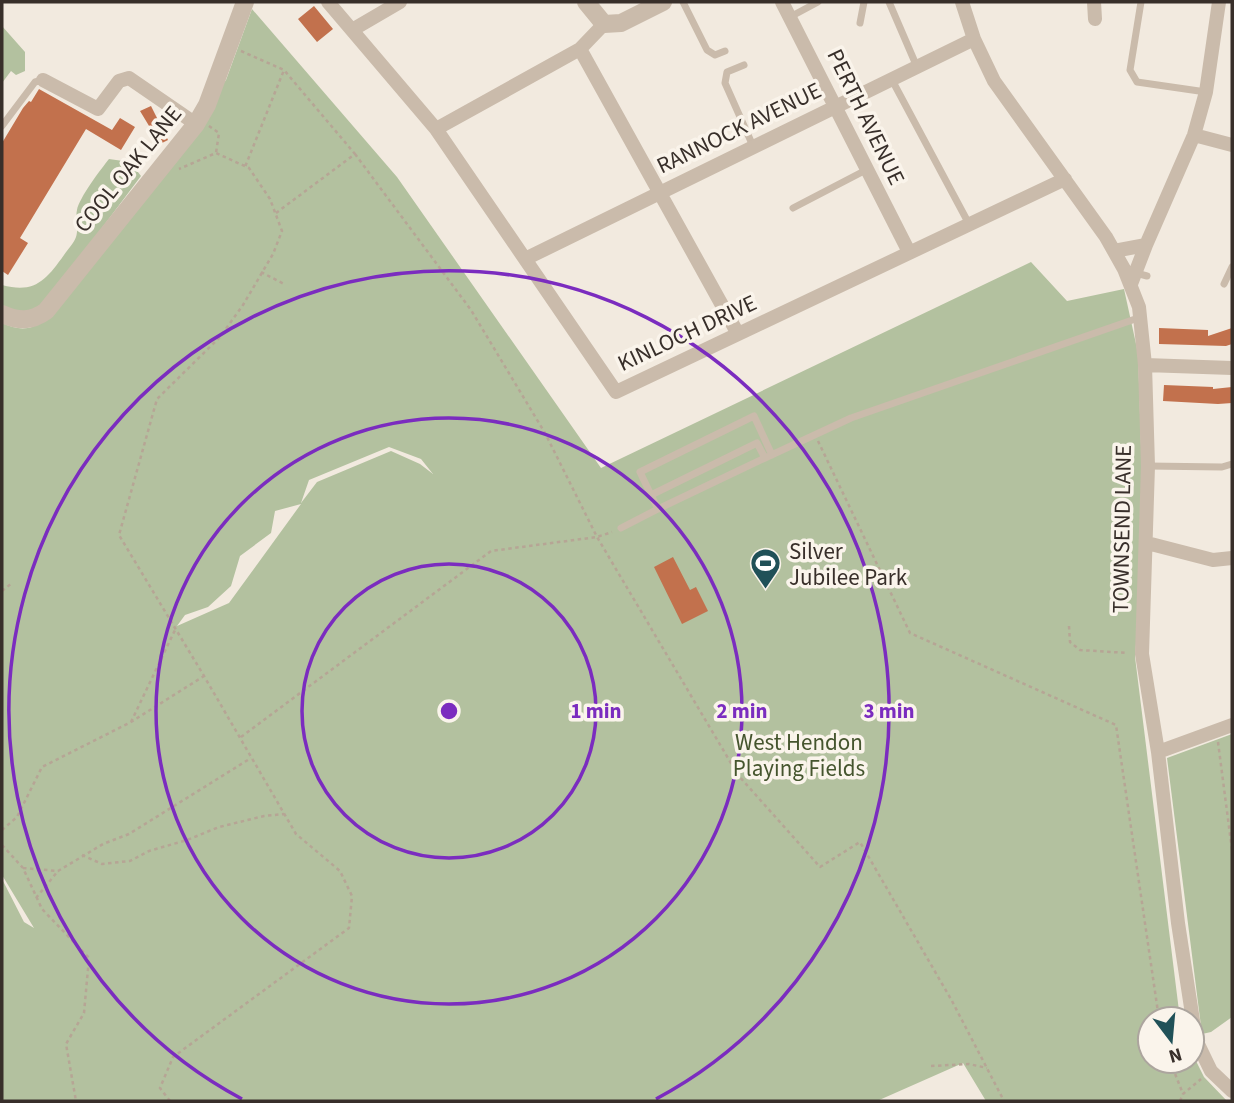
<svg xmlns="http://www.w3.org/2000/svg" width="1234" height="1103" viewBox="0 0 1234 1103" font-family="'Source Sans 3',sans-serif">
  <style>
    .green { fill: #b3c19f; fill-rule: evenodd }
    .building { fill: #c2714d }
    .lines { fill: none; stroke-linecap: round; stroke-linejoin: round }
    .path { stroke: #b6a595; stroke-width: 2.5; stroke-dasharray: 3.5 3.5; stroke-linecap: butt }
    .service { stroke: #cabbab; stroke-width: 7 }
    .minor { stroke: #cabbab; stroke-width: 14 }
    .tertiary { stroke: #cabbab; stroke-width: 18 }
    .ring { fill: none; stroke: #7b2cbf; stroke-width: 3.5 }
    .labels { text-anchor: middle; dominant-baseline: central; stroke-width: 7; stroke-linejoin: round; paint-order: stroke }
    .street-label { font-size: 23px; fill: #382f2a; stroke: #faf4eb }
    .poi-label { font-size: 23px; fill: #382f2a; stroke: #faf4eb; text-anchor: start }
    .park-label { font-size: 23px; fill: #45552e; stroke: #faf4eb }
    .centre { fill: #7b2cbf; stroke: #faf4eb; stroke-width: 3.5 }
    .ring-label { font-size: 21px; text-anchor: middle; font-weight: bold; fill: #7b2cbf; stroke: #faf4eb; stroke-width: 7; stroke-linejoin: round; paint-order: stroke }
  </style>
  <rect width="100%" height="100%" fill="#f2eadf"/>
  <path class="green" d="M 252,9 L 397,177 L 601,468 L 1031,262 L 1067,301 L 1124,289 L 1138,353 L 1144,538 L 1135,657 L 1180,1019 L 1150,1019 L 1150,1061 L 1192,1061 L 1192,1053 L 1204,1077 L 1227,1101 L 986,1101 L 963,1063 L 877,1101 L 2,1101 L 2,879 L 24,922 L 34,928 L 2,875 L 2,323 C 18,330 29,331 44,321 L 226,80 ZM 389,447 L 421,459 L 433,474 L 420,464 L 391,451 L 317,482 L 301,503 L 309,480 ZM 301,504 L 229,603 L 177,626 L 185,615 L 208,607 L 231,586 L 240,556 L 271,533 L 275,511 Z
    M 2,26 L 25,52 L 25,71 L 16,75 L 11,71 L 2,83 Z
    M 109,159 L 130,162 L 141,176 L 44,305 L 33,314 L 2,310 L 2,285 C 35,294 46,280 64,255 C 68,249 74,243 76,237 C 79,227 75,218 77,210 C 79,198 101,169 109,159 Z
    M 1232,734 L 1232,1017 L 1211,1032 L 1202,1034 L 1167,758 Z"/>
  <path class="building" d="M 314,6 L 333,29 L 317,42 L 298,19 Z
    M 39,89 L 112,130 L 120,118 L 135,127 L 121,150 L 86,129 L 20,238 L 28,243 L 8,275 L 2,271 L 2,143 L 23,108 L 29,101 L 31,102 Z
    M 151,106 L 168,140 L 160,144 L 140,111 Z
    M 1159,328 L 1208,330 L 1208,336 L 1232,328 L 1232,344 L 1226,346 L 1159,344 Z
    M 1164,385 L 1213,387 L 1213,389 L 1232,387 L 1232,403 L 1218,404 L 1163,401 Z
    M 673,557 L 690,590 L 696,587 L 708,611 L 682,624 L 654,567 Z"/>
  <g class="lines">
    <path class="path" d="M 241,51 L 284,70 L 245,167
      M 209,126 L 219,133 L 216,153
      M 355,154 L 471,310 L 545,433 L 597,537 L 738,775 L 820,867 L 860,842 L 952,1001 L 1004,1101
      M 276,213 L 355,154 L 284,70
      M 261,272 L 284,284
      M 818,441 L 910,633 L 1116,725 L 1159,1019
      M 2,591 L 12,583
      M 1069,626 L 1070,642 L 1080,650 L 1128,653
      M 131,722 L 175,630
      M 241,737 L 491,551 L 597,537 L 612,532
      M 1218,742 L 1232,850
      M 2,830 L 17,817 L 42,767 L 131,722 L 204,676
      M 2,845 L 23,868 L 42,909 L 89,958 L 84,1013 L 66,1044 L 76,1101
      M 82,855 L 102,864 L 130,861 L 149,851 L 187,840 L 219,827 L 264,816 L 284,814
      M 23,868 L 58,871 L 103,844 L 129,834 L 251,758
      M 36,898 L 58,871
      M 1170,1061 L 1183,1094
      M 931,1066 L 969,1064 L 987,1068
      M 170,1101 L 160,1088 L 173,1057 L 349,928 L 352,896 L 340,871 L 296,834 L 204,676 L 119,535 L 157,399 L 220,337 L 243,305 L 273,254 L 282,231 L 270,199 L 249,168 L 216,153 L 179,169
      M 1180,1101 L 1183,1094 L 1201,1079"/>
    <path class="service" d="M 683,2 L 707,50 L 715,55 L 725,51
      M 889,2 L 917,67
      M 1141,2 L 1130,70 L 1137,82 L 1206,92
      M 790,17 L 818,2
      M 860,23 L 864,2
      M 744,65 L 727,72 L 725,83 L 753,146
      M 892,80 L 969,224
      M 2,126 L 35,82 L 43,80
      M 793,208 L 866,170
      M 1136,273 L 1147,276
      M 1224,284 L 1232,267
      M 772,455 L 754,416 L 640,472 L 651,495 L 757,443 L 765,458 L 851,418 L 1141,317
      M 1148,466 L 1222,467 L 1232,464
      M 651,495 L 658,509 L 765,458
      M 621,528 L 658,509"/>
    <path class="minor" d="M 328,2 L 436,129 L 616,392 L 1065,179
      M 782,2 L 909,252
      M 962,2 L 974,39 L 994,81 L 1106,237 L 1124,269 L 1139,307 L 1145,365 L 1148,466 L 1142,654 L 1158,752 L 1178,923 L 1196,1040 L 1211,1071 L 1232,1091
      M 1094,2 L 1095,19
      M 352,30 L 400,2
      M 580,49 L 738,334
      M 43,80 L 98,109 L 119,81 L 129,78 L 196,124
      M 436,129 L 580,49 L 604,24
      M 1194,135 L 1232,145
      M 1114,251 L 1146,245
      M 525,259 L 974,39
      M 1131,284 L 1146,245 L 1194,135 L 1206,92 L 1219,2
      M 1145,365 L 1232,368
      M 1147,543 L 1213,560 L 1232,558
      M 1158,752 L 1232,725"/>
    <path class="tertiary" d="M 586,2 L 604,24 L 621,23 L 663,2
      M 2,314 C 18,321 31,322 46,311 L 196,124 L 207,105 L 245,2"/>
  </g>
  <g class="ring">
    <circle cx="449" cy="711" r="147"/>
    <circle cx="449" cy="711" r="293"/>
    <path d="M242 1099A440 440 0 1 1 656 1099"/>
  </g>
  <defs>
    <symbol id="stadium-pin" viewBox="-11 -11 22 30"><path d="M0 17L-7.5 6A9.5 9.5 0 1 1 7.5 6Z" fill="#205158" stroke="#faf4eb"/><path d="M0-5a6.5 5 0 1 0 0 10a6.5 5 0 1 0 0-10ZM-3.5-1.8h7v3.6h-7Z" fill="#fff"/></symbol>
  </defs>
  <g fill-rule="evenodd">
    <use href="#stadium-pin" x="748" y="546" width="35" height="47"/>
  </g>
  <g class="labels">
    <g class="street-label">
      <text transform="translate(866 117) rotate(64)">PERTH AVENUE</text>
      <text transform="translate(739 128) rotate(-26)">RANNOCK AVENUE</text>
      <text transform="translate(128 169) rotate(-51)">COOL OAK LANE</text>
      <text transform="translate(687 333) rotate(-25)">KINLOCH DRIVE</text>
      <text transform="translate(1122 529) rotate(-89)">TOWNSEND LANE</text>
    </g>
    <g class="poi-label">
      <text x="789" y="551">Silver<tspan x="789" dy="26">Jubilee Park</tspan></text>
    </g>
    <g class="park-label">
      <text x="799" y="742">West Hendon<tspan x="799" dy="26">Playing Fields</tspan></text>
    </g>
  </g>
  <circle cx="449" cy="711" r="10" class="centre"/>
  <g class="ring-label">
    <text x="596" y="718">1 min</text>
    <text x="742" y="718">2 min</text>
    <text x="889" y="718">3 min</text>
  </g>
  <rect width="1234" height="1103" fill="none" stroke="#382f2a" stroke-width="7"/>
  <g transform="translate(1171 1040) rotate(164)"><circle r="33" fill="#faf4eb" stroke="#aca59e" stroke-width="2"/>
  <path d="M0-5L12 26L0 18L-12 26Z" fill="#205158"/>
  <text y="-10" font-size="19" font-weight="bold" text-anchor="middle" fill="#382f2a">N</text>
  </g>
</svg>
